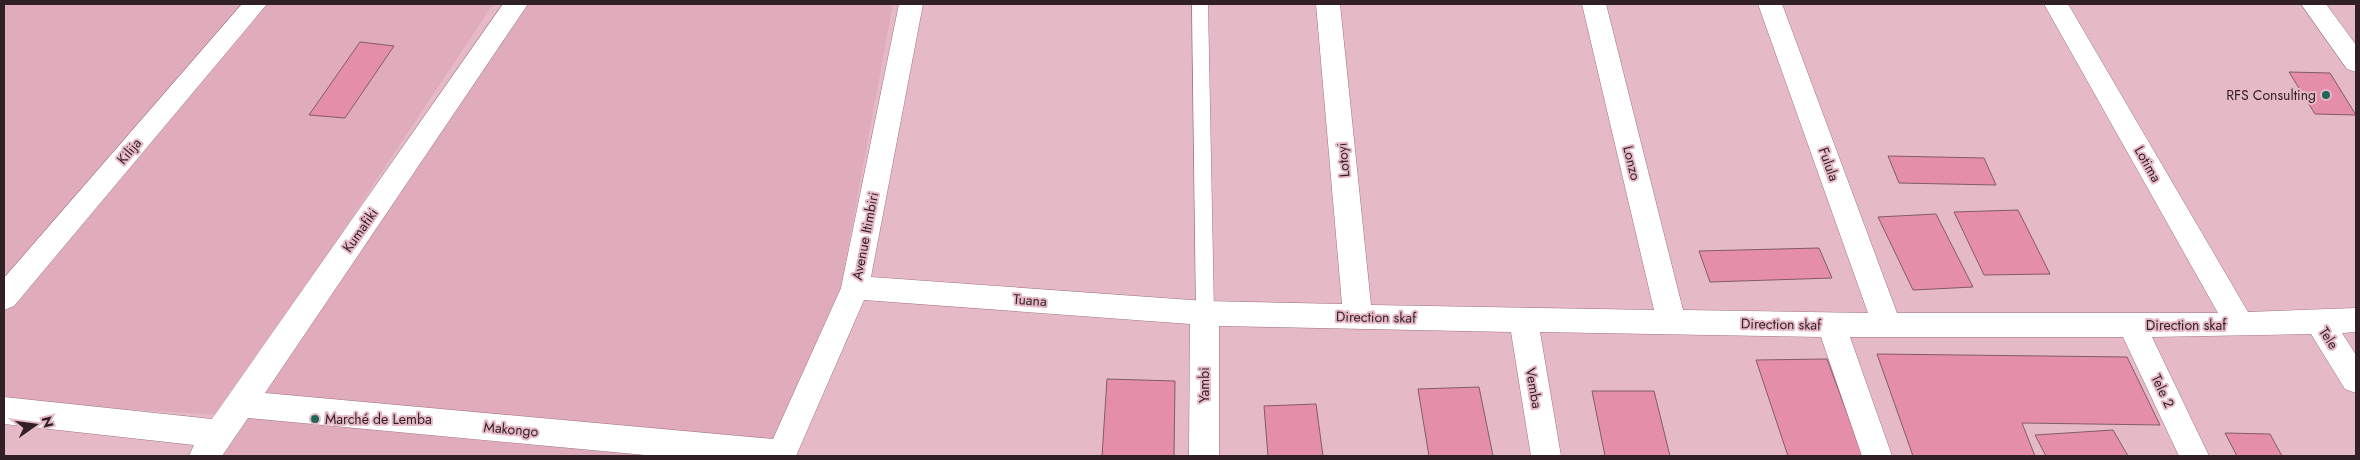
<svg xmlns="http://www.w3.org/2000/svg" width="2360" height="460" viewBox="0 0 2360 460" font-family="Jost,sans-serif">
  <style>
    .built { fill: #e0acbc }
    .building { fill: #e48eaa; stroke: #835b68 }
    .lines { fill: none; stroke-linecap: round; stroke-linejoin: round }
    .lane-casing { stroke: #9e7481; stroke-width: 1 }
    .street-casing { stroke: #9e7481; stroke-width: 1 }
    .lane { fill: #fff; fill-rule: evenodd }
    .street { fill: #fff; fill-rule: evenodd }
    .poi-dot { fill: #20665a; stroke: #e6b9c6; stroke-width: 2 }
    .labels { text-anchor: middle; dominant-baseline: central; stroke-width: 4; stroke-linejoin: round; paint-order: stroke }
    .poi-label { font-size: 14px; fill: #301f24; stroke: #e6b9c6; text-anchor: end }
    .street-label { font-size: 14px; fill: #301f24; stroke: #e6b9c6 }
  </style>
  <rect width="100%" height="100%" fill="#e6b9c6"/>
  <path class="built" d="M 7,4 L 246,4 L 4,287 L 4,6 Z
    M 263,4 L 493,4 L 221,415 L 4,402 L 4,306 Z
    M 524,4 L 893,4 L 836,313 L 776,446 L 308,400 L 261,393 Z
    M 241,404 L 782,454 L 780,456 L 204,456 Z"/>
  <path class="building" d="M 360,42 L 394,46 L 345,118 L 309,115 Z
    M 2289,72 L 2330,73 L 2356,115 L 2315,114 Z
    M 1888,156 L 1984,158 L 1996,185 L 1899,183 Z
    M 2018,210 L 2050,274 L 1984,275 L 1954,212 Z
    M 1936,214 L 1973,287 L 1913,290 L 1878,217 Z
    M 1819,248 L 1832,278 L 1710,282 L 1699,251 Z
    M 1877,354 L 2127,357 L 2160,425 L 2022,423 L 2035,456 L 1913,456 Z
    M 1827,359 L 1863,456 L 1788,456 L 1756,360 Z
    M 1107,379 L 1175,381 L 1174,456 L 1102,456 Z
    M 1479,387 L 1493,456 L 1429,456 L 1418,389 Z
    M 1592,391 L 1654,391 L 1670,456 L 1605,456 Z
    M 1316,404 L 1323,456 L 1268,456 L 1264,406 Z
    M 2113,430 L 2128,456 L 2046,456 L 2035,435 Z
    M 2225,433 L 2270,434 L 2282,456 L 2237,456 Z"/>
  <g class="lines">
    <defs>
      <path id="lane" d="M 1192,4 L 1208,4 L 1214,313 L 1211,318 L 1205,321 L 1199,318 L 1196,313 Z"/>
      <path id="street" d="M 242,4 L 267,4 L 14,306 L 4,310 L 4,278 Z
        M 503,4 L 528,4 L 265,393 L 773,439 L 841,288 L 899,4 L 923,4 L 871,277 L 1205,301 L 1342,304 L 1316,4 L 1340,4 L 1371,305 L 1654,310 L 1582,4 L 1606,4 L 1683,310 L 1868,313 L 1758,4 L 1782,4 L 1897,313 L 2218,313 L 2044,4 L 2068,4 L 2248,312 L 2356,308 L 2356,332 L 2342,333 L 2356,355 L 2356,393 L 2345,389 L 2311,334 L 2152,337 L 2209,456 L 2179,456 L 2123,337 L 1850,337 L 1892,456 L 1862,456 L 1821,337 L 1540,332 L 1561,456 L 1531,456 L 1511,332 L 1219,326 L 1219,456 L 1189,456 L 1190,324 L 864,300 L 796,456 L 656,456 L 248,418 L 222,456 L 189,456 L 194,445 L 4,424 L 4,397 L 212,419 Z
        M 2301,4 L 2326,4 L 2356,45 L 2356,72 L 2347,69 Z"/>
    </defs>
    <use href="#lane" class="lane-casing"/>
    <use href="#street" class="street-casing"/>
    <use href="#lane" class="lane"/>
    <use href="#street" class="street"/>
  </g>
  <g class="poi-dot">
    <circle cx="2326" cy="95" r="5"/>
    <circle cx="315" cy="419" r="5"/>
  </g>
  <g class="labels">
    <g class="poi-label">
      <text x="2316" y="95">RFS Consulting</text>
      <text x="325" y="419" text-anchor="start">Marché de Lemba</text>
    </g>
    <g class="street-label">
      <text transform="translate(129 151) rotate(-50)">Kilija</text>
      <text transform="translate(1343 160) rotate(-95)">Lotoyi</text>
      <text transform="translate(1632 163) rotate(76)">Lonzo</text>
      <text transform="translate(1829 164) rotate(70)">Fulula</text>
      <text transform="translate(2148 164) rotate(60)">Lotima</text>
      <text transform="translate(360 230) rotate(-55)">Kumafiki</text>
      <text transform="translate(865 236) rotate(-79)">Avenue Itimbiri</text>
      <text transform="translate(1030 300) rotate(4)">Tuana</text>
      <text transform="translate(1376 317) rotate(1)">Direction skaf</text>
      <text transform="translate(1781 324) rotate(1)">Direction skaf</text>
      <text x="2186" y="325">Direction skaf</text>
      <text transform="translate(2329 338) rotate(57)">Tele</text>
      <text transform="translate(1204 385) rotate(-90)">Yambi</text>
      <text transform="translate(1534 388) rotate(80)">Vemba</text>
      <text transform="translate(2163 391) rotate(65)">Tele 2</text>
      <text transform="translate(511 429) rotate(5)">Makongo</text>
    </g>
  </g>
  <rect width="2360" height="460" fill="none" stroke="#301f24" stroke-width="10"/>
  <g transform="translate(35 425) rotate(76)" stroke="#e6b9c6" stroke-width="4" paint-order="stroke">
  <path d="M0-4L9 19L0 12L-9 19Z" fill="#301f24"/>
  <text y="-8" font-size="14" font-weight="bold" text-anchor="middle" fill="#301f24">N</text>
  </g>
</svg>
